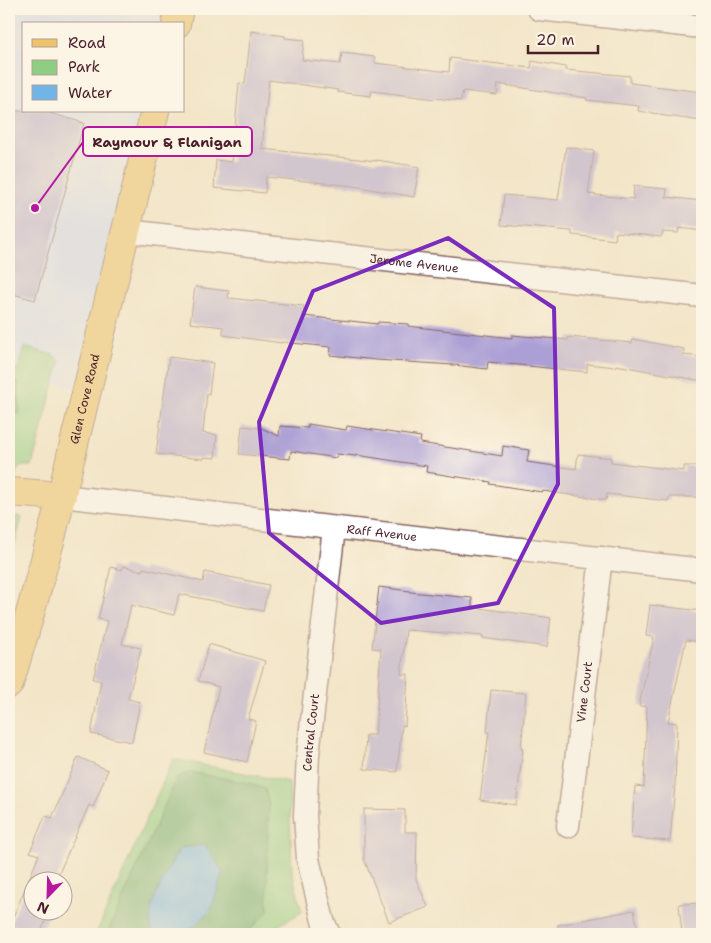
<svg xmlns="http://www.w3.org/2000/svg" width="711" height="943" viewBox="0 0 711 943" font-family="'Shantell Sans',sans-serif">
  <style>
    .built { fill: #d0daf9 }
    .green { fill: #8ecd84; stroke: #6c7658 }
    .forest { fill: #72b072; stroke: #5e684e }
    .water { fill: #71b5e7; stroke: #5e6a89 }
    .building { fill: #ab9fd5 }
    .lines { fill: none; stroke-linecap: round; stroke-linejoin: round }
    .minor-casing { stroke: #856462; stroke-width: 25 }
    .primary-casing { stroke: #856462; stroke-width: 30 }
    .motorway-casing { stroke: #856462; stroke-width: 30 }
    .minor { stroke: #fff; stroke-width: 22 }
    .primary { stroke: #eec469; stroke-width: 28 }
    .motorway { stroke: #eec469; stroke-width: 28 }
    .marked { fill: none; stroke: #7b2cbf; stroke-width: 4; stroke-linejoin: round }
    .labels { text-anchor: middle; dominant-baseline: central; stroke-width: 5; stroke-linejoin: round; paint-order: stroke }
    .street-label { font-size: 12px; fill: #4a1f2b; stroke: #fcf5e5 }
    .leader { fill: none; stroke: #b5179e; stroke-width: 2 }
    .callout-dot { fill: #b5179e; stroke: #fcf5e5; stroke-width: 2 }
    .callout { fill: #fcf5e5; stroke: #b5179e; stroke-width: 2 }
    .callout-label { font-size: 14px; text-anchor: middle; font-weight: bold; fill: #4a1f2b }
  </style>
  <rect width="100%" height="100%" fill="#fcf5e5"/>
  <filter id="ink" filterUnits="userSpaceOnUse"><feTurbulence type="fractalNoise" baseFrequency=".02" numOctaves="2"/><feDisplacementMap in="SourceGraphic" scale="10" xChannelSelector="R" yChannelSelector="G"/><feConvolveMatrix kernelMatrix="1 2 1 2 8 2 1 2 1" color-interpolation-filters="sRGB"/></filter>
  <filter id="wash" filterUnits="userSpaceOnUse"><feTurbulence type="fractalNoise" baseFrequency=".0096" numOctaves="4" result="noise"/><feDisplacementMap in="SourceGraphic" scale="20" xChannelSelector="R" yChannelSelector="G"/><feGaussianBlur stdDeviation="1.12" result="paint"/><feColorMatrix in="noise" values="0 0 0 0 0 0 0 0 0 0 0 0 0 0 0 0 0 1.4 0 .05"/><feComposite in="paint" operator="in"/></filter>
  <g filter="url(#wash)">
    <rect width="100%" height="100%" fill="#f3e5c8"/>
    <path class="built" d="M 9,9 L 179,9 L 176,24 L 24,24 L 24,111 L 155,111 L 86,392 L 9,371 Z"/>
    <path class="green" d="M 24,347 L 53,355 L 60,361 L 32,466 L 23,466 L 16,471 L 16,477 L 9,480 L 9,368 L 18,370 Z
      M 9,509 L 13,510 L 12,515 L 22,517 L 9,566 Z
      M 173,759 L 289,782 L 292,871 L 302,912 L 264,934 L 96,934 Z"/>
    <path class="forest" d="M 9,380 L 18,382 L 20,412 L 9,419 Z
      M 190,772 L 249,783 L 265,789 L 269,804 L 267,862 L 268,911 L 253,927 L 242,934 L 107,934 L 177,778 Z"/>
    <path class="water" d="M 205,845 L 223,872 L 211,910 L 196,925 L 182,934 L 155,934 C 138,918 171,864 180,848 Z"/>
    <g id="blocks">
      <path class="building" d="M 251,31 L 285,36 L 285,38 L 304,40 L 302,60 L 340,64 L 342,53 L 375,57 L 375,63 L 449,72 L 450,58 L 531,68 L 532,61 L 566,67 L 566,70 L 630,76 L 630,83 L 702,92 L 702,121 L 659,115 L 659,114 L 638,111 L 639,106 L 586,100 L 587,98 L 498,84 L 497,95 L 463,91 L 461,101 L 435,98 L 435,99 L 372,91 L 371,96 L 337,92 L 338,90 L 269,80 L 262,149 L 377,161 L 377,160 L 419,167 L 414,197 L 354,186 L 266,177 L 265,193 L 214,188 L 216,160 L 232,162 L 239,83 L 245,84 Z
        M 9,111 L 42,111 L 84,123 L 35,300 L 9,293 Z
        M 566,147 L 594,151 L 588,194 L 633,199 L 634,186 L 667,189 L 666,197 L 702,201 L 702,231 L 679,228 L 678,233 L 663,232 L 661,237 L 616,232 L 615,240 L 572,235 L 572,231 L 501,225 L 504,195 L 558,200 Z
        M 195,287 L 229,291 L 228,298 L 304,306 L 303,316 L 378,324 L 378,322 L 408,324 L 408,326 L 512,338 L 512,335 L 568,340 L 569,337 L 632,343 L 633,339 L 684,349 L 683,355 L 702,357 L 702,381 L 616,365 L 616,367 L 587,364 L 587,372 L 488,362 L 487,369 L 454,365 L 376,360 L 330,355 L 331,347 L 282,342 L 282,343 L 223,335 L 223,327 L 190,323 Z
        M 169,357 L 213,363 L 209,394 L 207,393 L 203,433 L 217,435 L 215,458 L 204,457 L 204,459 L 156,454 Z
        M 308,424 L 346,430 L 347,426 L 421,437 L 420,443 L 502,456 L 503,446 L 529,450 L 527,462 L 576,469 L 578,454 L 611,458 L 611,462 L 684,471 L 684,466 L 702,466 L 702,497 L 669,497 L 668,501 L 607,494 L 606,500 L 543,491 L 542,492 L 490,484 L 491,482 L 426,472 L 427,466 L 356,455 L 356,456 L 337,454 L 336,458 L 291,451 L 290,459 L 239,454 L 242,426 L 261,428 L 279,436 L 280,426 L 308,428 Z
        M 123,566 L 142,571 L 143,568 L 203,582 L 205,572 L 269,585 L 263,611 L 179,594 L 174,615 L 131,605 L 122,644 L 141,648 L 128,699 L 140,702 L 132,742 L 91,734 L 101,681 L 93,679 L 107,621 L 98,619 L 111,567 L 122,570 Z
        M 379,587 L 410,591 L 410,592 L 472,598 L 472,607 L 551,618 L 547,647 L 482,638 L 483,636 L 406,630 L 401,674 L 408,674 L 405,726 L 402,725 L 397,772 L 364,769 L 366,735 L 375,735 L 381,649 L 372,648 Z
        M 650,605 L 702,611 L 702,642 L 686,640 L 668,722 L 677,723 L 675,786 L 670,841 L 631,838 L 635,786 L 644,787 L 647,707 L 639,706 L 654,637 L 646,636 Z
        M 209,644 L 265,661 L 248,719 L 256,721 L 247,762 L 204,752 L 219,687 L 198,681 Z
        M 491,690 L 526,693 L 521,749 L 523,749 L 516,805 L 480,800 L 489,732 L 487,732 Z
        M 78,757 L 108,770 L 93,807 L 89,805 L 56,880 L 32,880 L 32,910 L 50,910 L 40,934 L 9,934 L 9,927 L 39,855 L 30,852 L 45,816 L 52,818 Z
        M 364,809 L 405,810 L 405,832 L 417,832 L 416,879 L 428,907 L 389,922 L 364,859 Z
        M 702,903 L 702,934 L 682,934 L 679,904 Z
        M 634,910 L 639,934 L 559,934 L 558,925 Z"/>
    </g>
  </g>
  <g filter="url(#ink)">
    <use href="#blocks" fill-opacity="0" stroke="#856462" stroke-width="1"/>
    <g class="lines">
      <defs>
        <g id="minor">
          <path d="M 539,9 L 702,27"/>
          <path id="s1" d="M 126,231 L 702,296"/>
          <path id="s2" d="M 62,496 L 702,570"/>
          <path id="s3" d="M 568,826 L 601,558"/>
          <path id="s4" d="M 329,934 L 323,921 L 308,859 L 305,816 L 308,755 L 334,528"/>
        </g>
        <g id="primary">
          <path d="M 176,24 L 179,9"/>
          <path id="s5" d="M 9,684 L 28,621 L 52,534 L 155,111"/>
        </g>
        <path id="motorway" d="M 9,492 L 62,496"/>
      </defs>
      <use href="#minor" class="minor-casing"/>
      <use href="#primary" class="primary-casing"/>
      <use href="#motorway" class="motorway-casing"/>
      <use href="#minor" class="minor"/>
      <use href="#primary" class="primary"/>
      <use href="#motorway" class="motorway"/>
    </g>
  </g>
  <path d="M0 0H711V943H0ZM 448,238 L 554,308 L 558,484 L 498,603 L 381,623 L 269,533 L 259,422 L 313,291 Z" fill="#f3e5c8" fill-opacity=".55" fill-rule="evenodd"/>
  <path class="marked" d="M 448,238 L 554,308 L 558,484 L 498,603 L 381,623 L 269,533 L 259,422 L 313,291 Z"/>
  <g class="labels">
    <g class="street-label">
      <text stroke="none"><textPath href="#s1" startOffset="290">Jerome Avenue</textPath></text>
      <text stroke="none"><textPath href="#s5" startOffset="295">Glen Cove Road</textPath></text>
      <text stroke="none"><textPath href="#s2" startOffset="322">Raff Avenue</textPath></text>
      <text stroke="none"><textPath href="#s3" startOffset="135">Vine Court</textPath></text>
      <text stroke="none"><textPath href="#s4" startOffset="205">Central Court</textPath></text>
    </g>
  </g>
  <path class="leader" d="M35 208L83 142"/>
  <circle class="callout-dot" cx="35" cy="208" r="5"/>
  <rect class="callout" x="83" y="127" width="169" height="29" rx="5"/>
  <g class="callout-label">
    <text x="167" y="147">Raymour &amp; Flanigan</text>
  </g>
  <rect width="711" height="943" fill="none" stroke="#fcf5e5" stroke-width="30"/>
  <rect x="22" y="22" width="162" height="90" fill="#fcf5e5" stroke="#b59f9b"/>
  <rect x="32" y="39" width="25" height="8" fill="#eec469" stroke="#b59f9b"/>
  <text x="68" y="48" font-size="15" fill="#4a1f2b">Road</text>
  <rect x="32" y="60" width="25" height="15" fill="#8ecd84" stroke="#b59f9b"/>
  <text x="68" y="72" font-size="15" fill="#4a1f2b">Park</text>
  <rect x="32" y="85" width="25" height="15" fill="#71b5e7" stroke="#b59f9b"/>
  <text x="68" y="98" font-size="15" fill="#4a1f2b">Water</text>
  <g transform="translate(48 896) rotate(203)"><circle r="24" fill="#fcf5e5" stroke="#b59f9b"/>
  <path d="M0-4L9 19L0 12L-9 19Z" fill="#b5179e"/>
  <text y="-8" font-size="14" font-weight="bold" text-anchor="middle" fill="#4a1f2b">N</text>
  </g>
  <path d="M528 45v8h70v-8" fill="none" stroke="#4a1f2b" stroke-width="2.5"/>
  <text x="536" y="45" font-size="15" fill="#4a1f2b" stroke="#fcf5e5" stroke-width="4" paint-order="stroke">20 m</text>
</svg>
